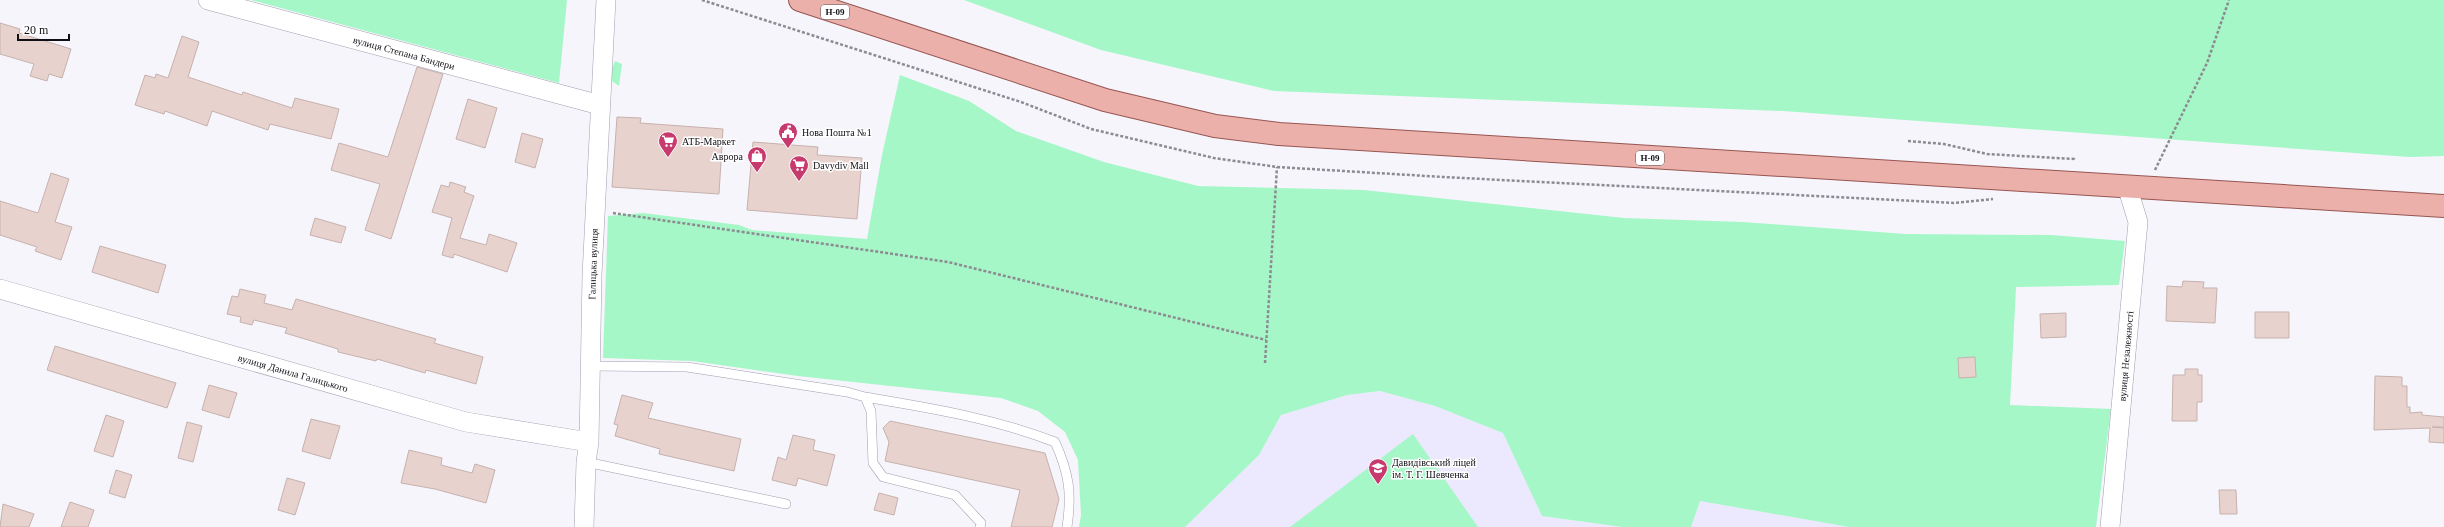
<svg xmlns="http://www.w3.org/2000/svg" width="2444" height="527" viewBox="0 0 2444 527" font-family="Georgia,serif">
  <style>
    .built { fill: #ece8fd }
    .green { fill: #a5f7c7 }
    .building { fill: #e8d2ce; stroke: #c6b1ad }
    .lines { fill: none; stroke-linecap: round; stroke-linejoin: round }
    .service-casing { stroke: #a19eb0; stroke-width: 10 }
    .minor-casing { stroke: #a19eb0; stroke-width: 20 }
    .primary-casing { stroke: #975552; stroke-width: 24 }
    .path { stroke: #8c8b92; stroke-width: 2.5; stroke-dasharray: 3 2; stroke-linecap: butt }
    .service { stroke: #fff; stroke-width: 9 }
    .minor { stroke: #fff; stroke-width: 19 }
    .primary { stroke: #ecb0aa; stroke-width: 22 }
    .labels { text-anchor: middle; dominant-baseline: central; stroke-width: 3; stroke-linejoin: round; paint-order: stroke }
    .shield { fill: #fff; stroke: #58575c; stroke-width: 1 }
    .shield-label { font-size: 9px; font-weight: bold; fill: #110f16 }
    .street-label { font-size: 10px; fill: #110f16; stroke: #fff }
    .poi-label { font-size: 10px; fill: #110f16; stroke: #fff; text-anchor: start }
  </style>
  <rect width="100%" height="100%" fill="#f6f5fc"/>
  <path class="built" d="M 1380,391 L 1435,406 L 1503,433 L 1542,516 L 1622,527 L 1185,527 L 1259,455 L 1281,415 L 1347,395 Z
    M 1700,501 L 1849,527 L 1691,527 Z"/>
  <path class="green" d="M 251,0 L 567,0 L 559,83 Z
    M 964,0 L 2444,0 L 2444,156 L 2409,157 L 1783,111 L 1274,91 L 1101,50 Z
    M 615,61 L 622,64 L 619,86 L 612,81 L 612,69 Z
    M 900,75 L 969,101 L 1016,131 L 1104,162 L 1198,186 L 1364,190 L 1624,218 L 1743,222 L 1905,234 L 2051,235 L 2125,241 L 2119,285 L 2016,287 L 2010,405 L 2111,409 L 2096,527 L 1849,527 L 1700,501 L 1691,527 L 1622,527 L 1542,516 L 1503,433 L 1435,406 L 1380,391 L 1347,395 L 1281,415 L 1259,455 L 1185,527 L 1079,527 L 1081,515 L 1078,460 L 1065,432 L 1038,411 L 1001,398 L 798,376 L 692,361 L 603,358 L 608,216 L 643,213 L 739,225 L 752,230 L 867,239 L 882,155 Z
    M 1413,434 L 1478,527 L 1290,527 Z"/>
  <path class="building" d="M 0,23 L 20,29 L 19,33 L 71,49 L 62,78 L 49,74 L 47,81 L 30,76 L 34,64 L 0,54 Z
    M 182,36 L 199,42 L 188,77 L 242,95 L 243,92 L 292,108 L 295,98 L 339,109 L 331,139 L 270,124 L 268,130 L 212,111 L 207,126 L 165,111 L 164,114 L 135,105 L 145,75 L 155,78 L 156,74 L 168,78 Z
    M 417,67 L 443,74 L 391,239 L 365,230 L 380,184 L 331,170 L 339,143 L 388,157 Z
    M 468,99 L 497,108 L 485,148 L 456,139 Z
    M 617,117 L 641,118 L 640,123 L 723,129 L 719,194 L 612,187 Z
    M 522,133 L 543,139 L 535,168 L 515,162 Z
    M 753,142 L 818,147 L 817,155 L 862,158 L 857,219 L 747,210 Z
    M 51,173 L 69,179 L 55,222 L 72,227 L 61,260 L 35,251 L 37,247 L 0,235 L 0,201 L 38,213 Z
    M 450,182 L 466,187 L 464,192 L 474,196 L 460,238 L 486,245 L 489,234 L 517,243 L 507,272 L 454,254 L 453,258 L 442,255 L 452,218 L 432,212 L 441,185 L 449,187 Z
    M 315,218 L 346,227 L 341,243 L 310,235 Z
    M 100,246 L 166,265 L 158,293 L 92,272 Z
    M 2183,281 L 2204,282 L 2203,288 L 2217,288 L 2215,323 L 2166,321 L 2167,286 L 2182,287 Z
    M 240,289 L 266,295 L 264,303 L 292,310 L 296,299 L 436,339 L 434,343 L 483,357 L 476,384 L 426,370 L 425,373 L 377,359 L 376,361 L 338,352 L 338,349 L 285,333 L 287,328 L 254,320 L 252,325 L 240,322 L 241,317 L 227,314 L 232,296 L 238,297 Z
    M 2255,312 L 2289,312 L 2289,338 L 2255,338 Z
    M 2066,313 L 2066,337 L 2041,338 L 2040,314 Z
    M 55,346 L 176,383 L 167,408 L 47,370 Z
    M 1975,357 L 1976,377 L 1959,378 L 1958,358 Z
    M 2185,369 L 2198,369 L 2198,375 L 2202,375 L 2202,402 L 2197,402 L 2197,421 L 2172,421 L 2173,375 L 2185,375 Z
    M 2375,376 L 2402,377 L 2402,386 L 2407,386 L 2407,407 L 2410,407 L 2410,413 L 2422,412 L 2422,415 L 2444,417 L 2444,427 L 2432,427 L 2444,428 L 2444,443 L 2429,442 L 2430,428 L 2374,430 Z
    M 209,385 L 237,393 L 229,418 L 202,410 Z
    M 622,395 L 653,403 L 648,418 L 741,439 L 734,471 L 659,454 L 660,449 L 615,436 L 618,425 L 614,424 Z
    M 106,415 L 124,421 L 113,457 L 94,451 Z
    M 311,419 L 340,426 L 330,459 L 302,451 Z
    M 890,421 L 1045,453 L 1059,499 L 1052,527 L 1011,527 L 1020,490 L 885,461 L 889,442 L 883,428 Z
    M 187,422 L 202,426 L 193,462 L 178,458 Z
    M 793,435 L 815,440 L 813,450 L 835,455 L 827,486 L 798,478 L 796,486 L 772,480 L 778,457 L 786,460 Z
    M 409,450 L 442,458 L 441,465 L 472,473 L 475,464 L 495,470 L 486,503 L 435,489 L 401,483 Z
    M 116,470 L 132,475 L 125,498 L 109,493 Z
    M 287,478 L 305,483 L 295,515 L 278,510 Z
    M 2219,490 L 2236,490 L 2237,514 L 2220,514 Z
    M 879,493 L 898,498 L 894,515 L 874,510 Z
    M 70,502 L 94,510 L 88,527 L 61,527 Z
    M 3,504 L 34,514 L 29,527 L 0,527 Z"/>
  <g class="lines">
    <defs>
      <path id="service" d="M 591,366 L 687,367 L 847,392 L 865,397 L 871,411 L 873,463 L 883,477 L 955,495 L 981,523 L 980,527
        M 865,397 C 930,408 993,418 1055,442 C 1069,473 1072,493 1067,527
        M 586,462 L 786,504"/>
      <path id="minor" d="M 208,0 L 600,105
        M 0,289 L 466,422 L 589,442
        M 584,527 L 586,462 L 589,442 L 592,275 L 606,0
        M 2110,527 L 2138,222 L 2127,186"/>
      <path id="primary" d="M 800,0 L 1105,100 L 1215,126 L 1279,134 L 2444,206"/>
    </defs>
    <use href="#service" class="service-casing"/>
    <use href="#minor" class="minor-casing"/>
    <use href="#primary" class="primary-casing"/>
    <path class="path" d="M 702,0 L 1021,102 L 1091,129 L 1214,158 L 1277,167 L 1443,177 L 1954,203 L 1993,199
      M 1908,141 L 1944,144 L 1987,154 L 2074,159 L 2074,161
      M 2155,170 L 2207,63 L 2229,0
      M 613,213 L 948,262 L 1266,340
      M 1265,363 L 1277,167"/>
    <use href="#service" class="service"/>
    <use href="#minor" class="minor"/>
    <use href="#primary" class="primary"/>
  </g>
  <defs>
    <symbol id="civic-pin" viewBox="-11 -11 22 30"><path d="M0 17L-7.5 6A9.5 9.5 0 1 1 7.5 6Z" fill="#c73a6d" stroke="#fff"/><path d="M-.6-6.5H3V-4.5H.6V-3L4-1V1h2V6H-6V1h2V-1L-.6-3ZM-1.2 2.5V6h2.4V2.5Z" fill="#fff"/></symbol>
    <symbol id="supermarket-pin" viewBox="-11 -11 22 30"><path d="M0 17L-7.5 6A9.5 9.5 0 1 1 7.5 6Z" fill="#c73a6d" stroke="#fff"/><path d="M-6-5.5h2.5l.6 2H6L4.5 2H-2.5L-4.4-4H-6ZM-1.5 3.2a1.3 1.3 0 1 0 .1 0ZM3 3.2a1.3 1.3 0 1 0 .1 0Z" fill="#fff"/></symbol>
    <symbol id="shop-pin" viewBox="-11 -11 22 30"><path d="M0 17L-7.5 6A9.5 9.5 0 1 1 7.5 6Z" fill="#c73a6d" stroke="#fff"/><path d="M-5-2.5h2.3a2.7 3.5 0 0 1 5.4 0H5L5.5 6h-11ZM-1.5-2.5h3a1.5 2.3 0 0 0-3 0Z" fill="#fff"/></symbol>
    <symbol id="school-pin" viewBox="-11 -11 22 30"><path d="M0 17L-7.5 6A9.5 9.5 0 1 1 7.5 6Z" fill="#c73a6d" stroke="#fff"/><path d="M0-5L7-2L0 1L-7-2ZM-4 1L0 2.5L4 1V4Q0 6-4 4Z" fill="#fff"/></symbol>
  </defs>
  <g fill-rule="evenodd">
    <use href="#civic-pin" x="777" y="121" width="22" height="30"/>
    <use href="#supermarket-pin" x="657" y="130" width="22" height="30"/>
    <use href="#shop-pin" x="746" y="145" width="22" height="30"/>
    <use href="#supermarket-pin" x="788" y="154" width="22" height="30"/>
    <use href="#school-pin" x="1367" y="457" width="22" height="30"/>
  </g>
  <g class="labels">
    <g class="shield">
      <rect x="821" y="5" width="28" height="14" rx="3"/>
      <rect x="1636" y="151" width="28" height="14" rx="3"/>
    </g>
    <g class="shield-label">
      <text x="835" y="12">Н-09</text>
      <text x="1650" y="158">Н-09</text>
    </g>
    <g class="street-label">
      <text transform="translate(404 53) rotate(15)">вулиця Степана Бандери</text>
      <text transform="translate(593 264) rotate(-88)">Галицька вулиця</text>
      <text transform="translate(2126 356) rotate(-85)">вулиця Незалежності</text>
      <text transform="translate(293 373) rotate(16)">вулиця Данила Галицького</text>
    </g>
    <g class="poi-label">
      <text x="802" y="132">Нова Пошта №1</text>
      <text x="682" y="141">АТБ-Маркет</text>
      <text x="743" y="156" text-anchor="end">Аврора</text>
      <text x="813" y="165">Davydiv Mall</text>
      <text x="1392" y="462">Давидівський ліцей<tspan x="1392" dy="12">ім. Т. Г. Шевченка</tspan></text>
    </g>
  </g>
  <path d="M18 34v6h51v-6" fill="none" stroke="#110f16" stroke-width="2"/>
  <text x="24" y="34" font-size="12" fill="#110f16" stroke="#ffffff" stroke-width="3" paint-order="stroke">20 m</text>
</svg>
